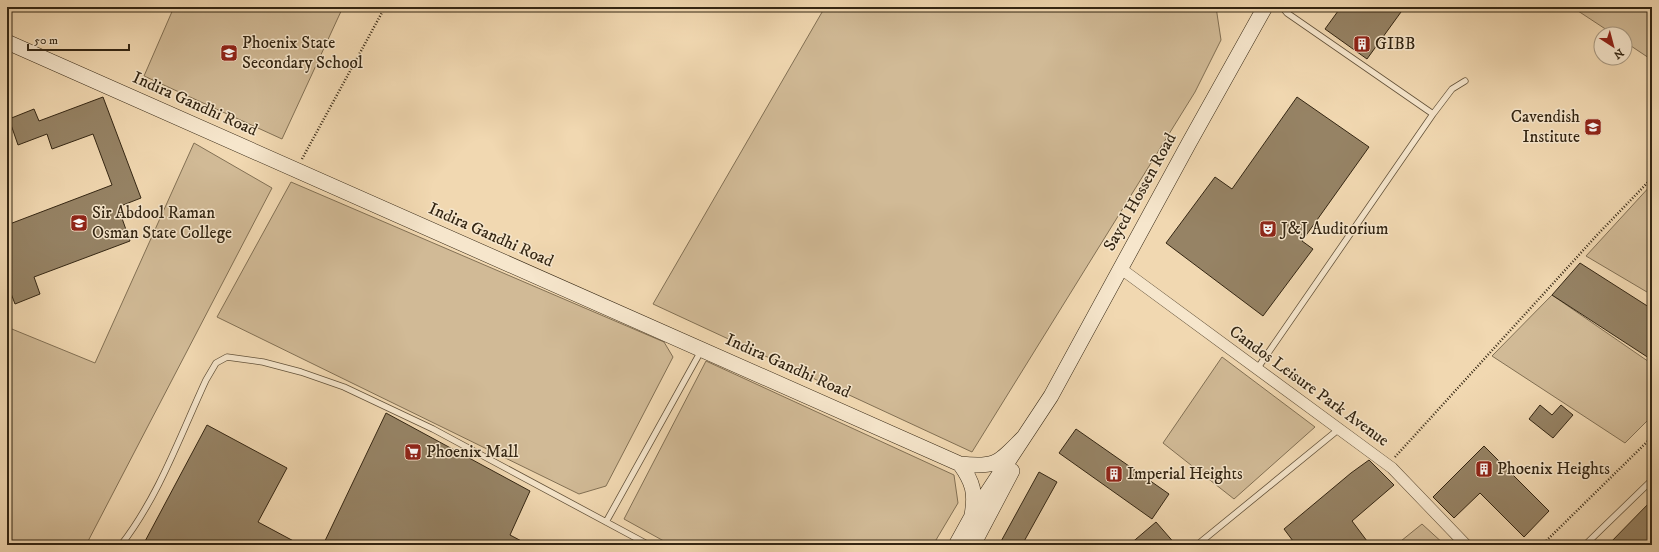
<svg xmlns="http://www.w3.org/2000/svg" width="1659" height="552" viewBox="0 0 1659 552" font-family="'IM FELL DW Pica',serif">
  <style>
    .green { fill: #d1ba96; stroke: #827054 }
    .building { fill: #968365; stroke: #342613 }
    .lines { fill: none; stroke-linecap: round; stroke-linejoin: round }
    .lane-casing { stroke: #63523a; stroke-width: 7 }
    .street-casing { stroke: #63523a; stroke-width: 12 }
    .secondary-casing { stroke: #342613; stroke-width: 16 }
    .path { stroke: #342613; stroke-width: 2.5; stroke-dasharray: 1 2; stroke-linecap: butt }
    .lane { stroke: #f6e6cc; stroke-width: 5.5 }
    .street { stroke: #f6e6cc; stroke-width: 11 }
    .secondary { stroke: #f6e6cc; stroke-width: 15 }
    .labels { text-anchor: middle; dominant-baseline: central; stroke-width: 3; stroke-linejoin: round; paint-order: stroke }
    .poi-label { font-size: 17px; fill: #342613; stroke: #f6e6cc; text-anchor: start }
    .street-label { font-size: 17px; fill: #342613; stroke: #f6e6cc }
  </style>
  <rect width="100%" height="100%" fill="#f1d8b1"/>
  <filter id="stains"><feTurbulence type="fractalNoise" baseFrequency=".005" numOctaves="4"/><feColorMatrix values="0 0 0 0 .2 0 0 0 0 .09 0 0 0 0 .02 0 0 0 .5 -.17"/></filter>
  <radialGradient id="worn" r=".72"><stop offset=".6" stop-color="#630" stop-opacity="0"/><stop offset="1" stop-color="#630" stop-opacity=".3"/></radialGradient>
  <path class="green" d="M 174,7 L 343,7 L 282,139 L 144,76 Z
    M 825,7 L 1216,7 L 1221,40 L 1195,92 L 972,452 L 653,304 Z
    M 1572,7 L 1652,7 L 1652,60 L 1625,42 L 1625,34 L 1613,34 Z
    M 194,143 L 272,188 L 86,545 L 7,545 L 7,327 L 95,363 Z
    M 291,182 L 664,342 L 673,357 L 606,486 L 579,494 L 217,317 Z
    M 1652,184 L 1652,295 L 1586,256 Z
    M 1552,295 L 1652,364 L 1652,416 L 1625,443 L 1492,356 Z
    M 1222,357 L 1315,427 L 1234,499 L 1163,443 Z
    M 706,361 L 954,475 L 958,503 L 933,545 L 671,545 L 624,519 Z
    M 1422,524 L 1445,545 L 1396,545 Z"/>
  <path class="building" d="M 1341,7 L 1394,7 L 1401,12 L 1367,59 L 1325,29 Z
    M 103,97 L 141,198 L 118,207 L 130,241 L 34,277 L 40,294 L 15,304 L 7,283 L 7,225 L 112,185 L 93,134 L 52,149 L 47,134 L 18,145 L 9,119 L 34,109 L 39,121 Z
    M 1297,97 L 1369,147 L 1302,241 L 1313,249 L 1263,316 L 1166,243 L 1215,177 L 1232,189 Z
    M 1580,263 L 1652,309 L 1652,360 L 1552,295 Z
    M 1540,405 L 1552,415 L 1561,405 L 1573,415 L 1553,438 L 1529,419 Z
    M 386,413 L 530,491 L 510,535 L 529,545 L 323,545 Z
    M 207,425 L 287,468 L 258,522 L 301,545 L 143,545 Z
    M 1076,429 L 1169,494 L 1152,519 L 1059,453 Z
    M 1484,446 L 1549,511 L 1524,537 L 1480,493 L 1454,518 L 1433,497 Z
    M 1369,460 L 1394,485 L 1352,521 L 1370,545 L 1296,545 L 1284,529 L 1351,473 Z
    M 1039,472 L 1057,482 L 1022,545 L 999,545 Z
    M 1652,500 L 1652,545 L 1608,545 Z
    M 1156,522 L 1176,545 L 1129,545 Z"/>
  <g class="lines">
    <defs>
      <path id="lane" d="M 1282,7 L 1287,13 L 1433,114
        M 1257,369 L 1433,114 L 1452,89 L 1465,81
        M 606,522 L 701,351
        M 121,545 C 159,496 180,436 206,380 L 216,363 L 227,357 L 263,362 L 301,372 L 344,387 L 433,429 L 649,545
        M 1197,545 L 1339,429
        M 1585,545 L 1652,480"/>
      <path id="street" d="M 1120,268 L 1392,468 L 1466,545"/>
      <path id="secondary" d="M 7,42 L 960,464 C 997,468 998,463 1023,438
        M 960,464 C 973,482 976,493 972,515
        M 956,545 L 972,516 L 1051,396 L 1189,143 L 1265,7
        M 973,545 L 1012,471"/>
    </defs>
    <use href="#lane" class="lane-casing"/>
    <use href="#street" class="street-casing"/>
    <use href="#secondary" class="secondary-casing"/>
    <path class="path" d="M 302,159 L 385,7
      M 1395,457 L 1598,234 L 1652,178
      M 1542,545 L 1652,437"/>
    <use href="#lane" class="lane"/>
    <use href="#street" class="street"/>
    <use href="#secondary" class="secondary"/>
  </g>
  <defs>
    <symbol id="building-square" viewBox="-11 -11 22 22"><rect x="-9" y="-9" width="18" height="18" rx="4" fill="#8f2418" stroke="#f6e6cc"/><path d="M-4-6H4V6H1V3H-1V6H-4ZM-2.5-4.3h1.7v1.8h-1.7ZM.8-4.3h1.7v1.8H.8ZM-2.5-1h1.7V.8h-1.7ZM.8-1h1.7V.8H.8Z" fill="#fff"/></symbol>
    <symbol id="school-square" viewBox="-11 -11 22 22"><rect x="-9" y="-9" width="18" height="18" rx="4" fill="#8f2418" stroke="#f6e6cc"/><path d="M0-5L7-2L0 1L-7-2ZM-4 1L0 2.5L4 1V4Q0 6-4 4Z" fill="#fff"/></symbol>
    <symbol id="theatre-square" viewBox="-11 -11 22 22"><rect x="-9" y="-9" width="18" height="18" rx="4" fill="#8f2418" stroke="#f6e6cc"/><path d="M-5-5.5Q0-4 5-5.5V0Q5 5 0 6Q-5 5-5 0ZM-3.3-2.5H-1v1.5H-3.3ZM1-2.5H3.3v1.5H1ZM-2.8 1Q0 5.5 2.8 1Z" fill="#fff"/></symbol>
    <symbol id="supermarket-square" viewBox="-11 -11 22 22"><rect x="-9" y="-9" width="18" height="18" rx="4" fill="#8f2418" stroke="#f6e6cc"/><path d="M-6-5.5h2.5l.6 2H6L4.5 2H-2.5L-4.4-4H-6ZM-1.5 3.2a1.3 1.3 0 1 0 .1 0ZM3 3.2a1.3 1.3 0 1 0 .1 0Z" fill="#fff"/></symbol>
  </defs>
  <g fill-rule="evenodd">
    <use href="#building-square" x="1352" y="34" width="20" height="20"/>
    <use href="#school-square" x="219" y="43" width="20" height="20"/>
    <use href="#school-square" x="1583" y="117" width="20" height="20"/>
    <use href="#school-square" x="69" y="213" width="20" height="20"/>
    <use href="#theatre-square" x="1258" y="219" width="20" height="20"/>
    <use href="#supermarket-square" x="403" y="442" width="20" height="20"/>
    <use href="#building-square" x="1474" y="459" width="20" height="20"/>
    <use href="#building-square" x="1104" y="464" width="20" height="20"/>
  </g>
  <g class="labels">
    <g class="poi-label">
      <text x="242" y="43">Phoenix State<tspan x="242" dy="20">Secondary School</tspan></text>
      <text x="1375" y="44">GIBB</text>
      <text x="1580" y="117" text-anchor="end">Cavendish<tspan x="1580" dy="20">Institute</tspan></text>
      <text x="92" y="213">Sir Abdool Raman<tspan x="92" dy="20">Osman State College</tspan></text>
      <text x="1281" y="229">J&amp;J Auditorium</text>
      <text x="426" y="452">Phoenix Mall</text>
      <text x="1497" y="469">Phoenix Heights</text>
      <text x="1127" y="474">Imperial Heights</text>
    </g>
    <g class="street-label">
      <text transform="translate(195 104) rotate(24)">Indira Gandhi Road</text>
      <text transform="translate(1140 192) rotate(-61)">Sayed Hossen Road</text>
      <text transform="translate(491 235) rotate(24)">Indira Gandhi Road</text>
      <text transform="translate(788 366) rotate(24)">Indira Gandhi Road</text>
      <text transform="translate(1309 386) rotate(36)">Candos Leisure Park Avenue</text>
    </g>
  </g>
  <rect width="1659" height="552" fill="none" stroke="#f1d8b1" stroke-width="24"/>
  <rect x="8" y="8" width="1643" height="536" fill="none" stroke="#342613" stroke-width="2"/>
  <rect x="12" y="12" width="1635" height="528" fill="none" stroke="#342613"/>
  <g transform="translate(1613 46) rotate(144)"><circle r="19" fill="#f6e6cc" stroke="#a89982"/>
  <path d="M0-3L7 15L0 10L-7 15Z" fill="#8f2418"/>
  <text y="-6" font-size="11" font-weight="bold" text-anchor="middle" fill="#342613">N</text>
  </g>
  <path d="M28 44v6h101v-6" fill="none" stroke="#342613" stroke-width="2"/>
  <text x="34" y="44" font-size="12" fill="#342613" stroke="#f6e6cc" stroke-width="3" paint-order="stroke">50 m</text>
  <rect width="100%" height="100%" filter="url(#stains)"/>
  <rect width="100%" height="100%" fill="url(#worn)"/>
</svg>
